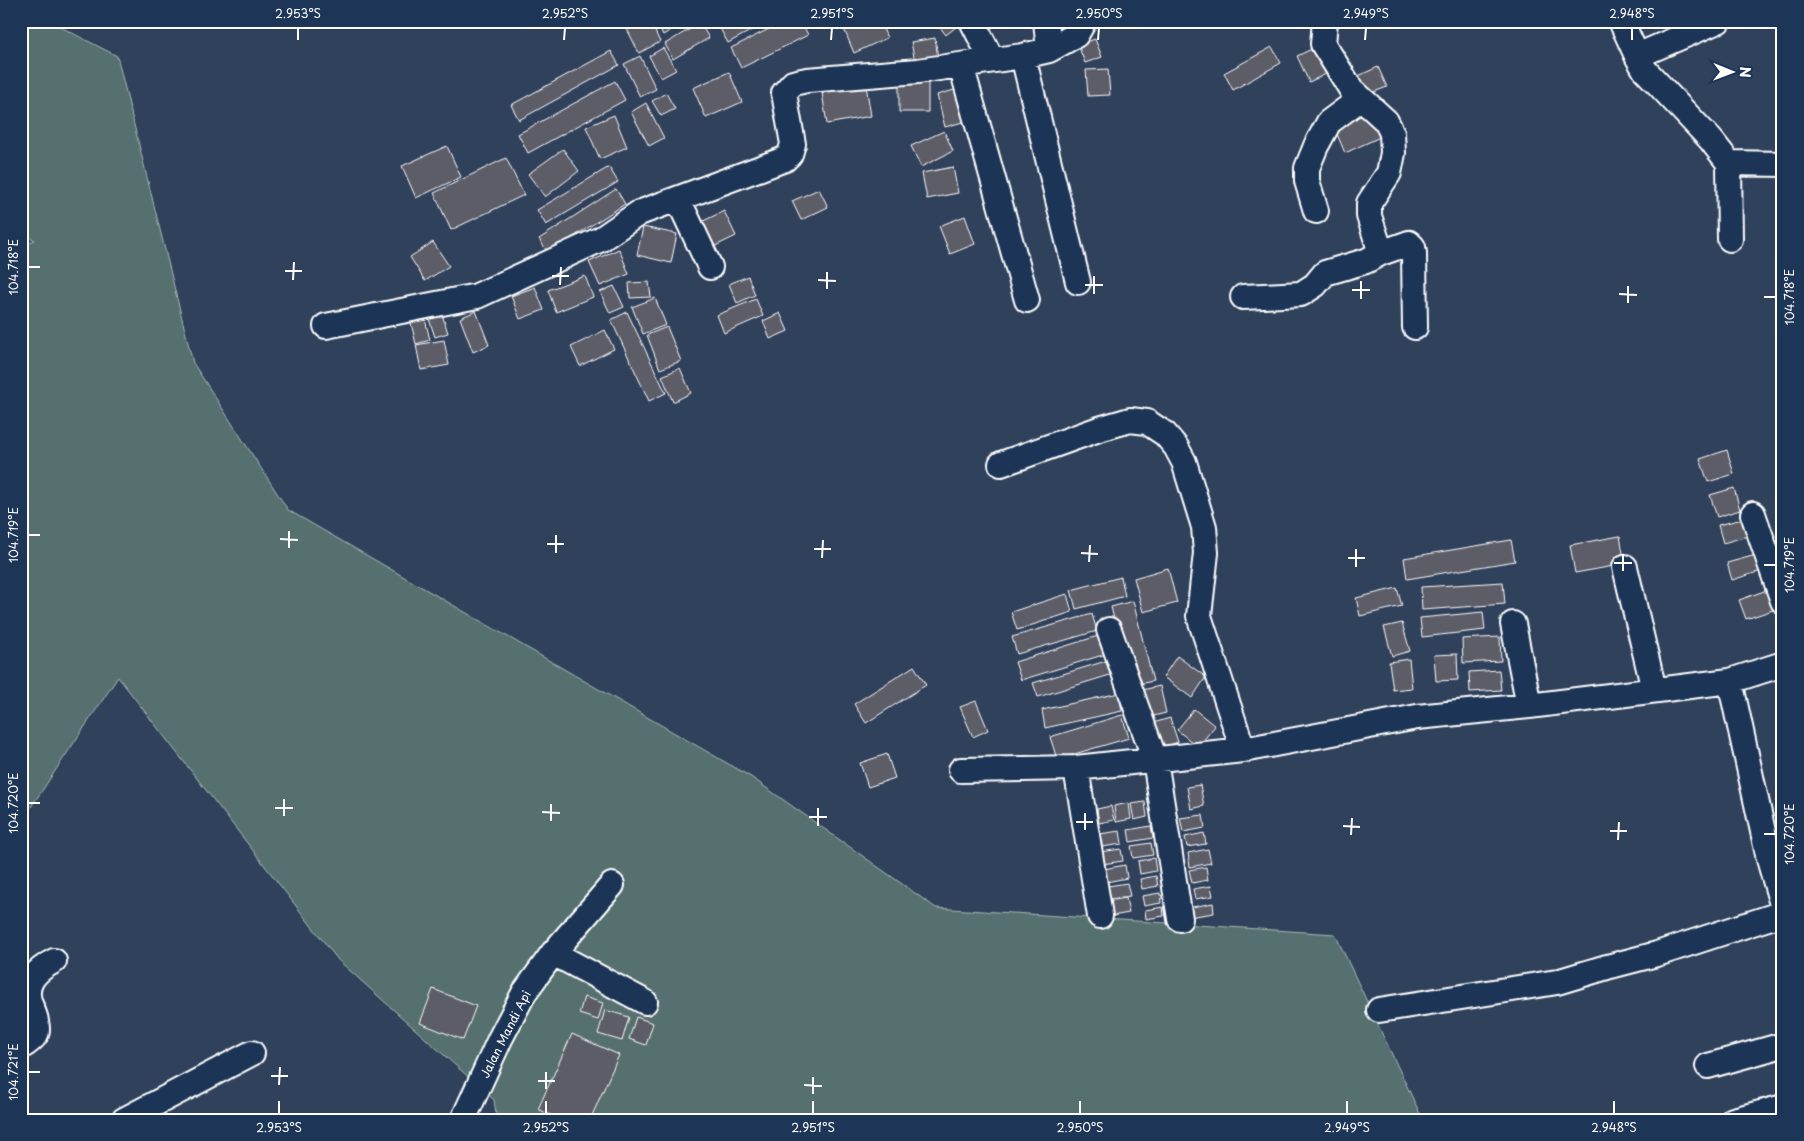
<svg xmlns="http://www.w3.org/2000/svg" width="1804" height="1141" viewBox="0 0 1804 1141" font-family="'Playpen Sans',sans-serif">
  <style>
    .green { fill: #54706e; stroke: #aab8b6 }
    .building { fill: #5d5d68; stroke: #fff }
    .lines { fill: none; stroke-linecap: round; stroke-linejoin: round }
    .minor-casing { stroke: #fff; stroke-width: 28 }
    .minor { stroke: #1d3557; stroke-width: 24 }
    .ticks { fill: none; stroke: #fff; stroke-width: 2 }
    .labels { text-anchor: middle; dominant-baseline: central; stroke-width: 4; stroke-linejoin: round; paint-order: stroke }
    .street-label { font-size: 12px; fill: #fff; stroke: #1d3557 }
    .neatline { fill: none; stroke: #fff; stroke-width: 2 }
    .ticks-label { font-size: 12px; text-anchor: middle; fill: #fff }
  </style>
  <rect width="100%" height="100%" fill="#30415c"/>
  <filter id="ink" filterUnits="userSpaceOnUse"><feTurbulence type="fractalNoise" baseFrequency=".02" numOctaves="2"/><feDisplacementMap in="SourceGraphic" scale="10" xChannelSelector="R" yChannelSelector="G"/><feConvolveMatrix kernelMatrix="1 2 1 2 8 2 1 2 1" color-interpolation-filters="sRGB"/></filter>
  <g filter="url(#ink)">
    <path class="green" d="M 21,21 L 49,21 L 117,56 L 193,363 L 288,510 L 751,777 L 936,908 L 1335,934 L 1423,1120 L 497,1120 L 494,1100 L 338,960 L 118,677 L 21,822 L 21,246 L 35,240 L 21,233 Z"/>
    <path class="building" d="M 623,21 L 650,21 L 660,42 L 639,53 Z
      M 656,21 L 686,21 L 663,35 L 655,22 Z
      M 720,21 L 769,21 L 728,43 L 717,23 Z
      M 785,21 L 801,21 L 808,35 L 741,68 L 731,48 Z
      M 833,21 L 854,21 L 838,30 Z
      M 861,21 L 880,21 L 887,38 L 854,53 L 844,29 Z
      M 935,21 L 959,21 L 961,23 L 946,35 Z
      M 979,21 L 1009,21 L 983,31 Z
      M 700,23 L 709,38 L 673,59 L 665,44 Z
      M 935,38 L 938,58 L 915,62 L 911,42 Z
      M 1095,39 L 1102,57 L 1085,63 L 1078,45 Z
      M 1272,47 L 1281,63 L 1233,90 L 1224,73 Z
      M 1316,47 L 1328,73 L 1309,82 L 1297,56 Z
      M 663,48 L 676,70 L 661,78 L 649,56 Z
      M 611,51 L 619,65 L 519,120 L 511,105 Z
      M 640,56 L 656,89 L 640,97 L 624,64 Z
      M 1378,67 L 1387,87 L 1366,95 L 1358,76 Z
      M 1108,69 L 1110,95 L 1088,96 L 1086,70 Z
      M 729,72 L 742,102 L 706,118 L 693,88 Z
      M 615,81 L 625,100 L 528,153 L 518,134 Z
      M 899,83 L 928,83 L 928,112 L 899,112 Z
      M 866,85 L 871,116 L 827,124 L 822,93 Z
      M 961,88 L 970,120 L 945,127 L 937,95 Z
      M 666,93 L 675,109 L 661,116 L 652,101 Z
      M 646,103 L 664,138 L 649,146 L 631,112 Z
      M 1369,112 L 1380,137 L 1345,153 L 1334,127 Z
      M 614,115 L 627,147 L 600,159 L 586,127 Z
      M 944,131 L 953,151 L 921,167 L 911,146 Z
      M 447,146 L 461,177 L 416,198 L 402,166 Z
      M 563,149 L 579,171 L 545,197 L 528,174 Z
      M 506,158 L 524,195 L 451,230 L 434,193 Z
      M 609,167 L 618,182 L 546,225 L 537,210 Z
      M 953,167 L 958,193 L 927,199 L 922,173 Z
      M 616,189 L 625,204 L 548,253 L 539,239 Z
      M 819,189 L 828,207 L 801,220 L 792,201 Z
      M 724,211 L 736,236 L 709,249 L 697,224 Z
      M 965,216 L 975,244 L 950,254 L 939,226 Z
      M 643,227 L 677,234 L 671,263 L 637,255 Z
      M 433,242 L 449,266 L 425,281 L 410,257 Z
      M 619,249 L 629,274 L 600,286 L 589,262 Z
      M 585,276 L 593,297 L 556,312 L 548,290 Z
      M 748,276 L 755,295 L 737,303 L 729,284 Z
      M 649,282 L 651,297 L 630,298 L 629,283 Z
      M 614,286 L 624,307 L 610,313 L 600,292 Z
      M 535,287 L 544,310 L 520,319 L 511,296 Z
      M 655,298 L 666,325 L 643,334 L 632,307 Z
      M 756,299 L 763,316 L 724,333 L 717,315 Z
      M 441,311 L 448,333 L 435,337 L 428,316 Z
      M 476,311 L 489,345 L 473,352 L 460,318 Z
      M 627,312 L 666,393 L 649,401 L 611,320 Z
      M 780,313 L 788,331 L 770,339 L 763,321 Z
      M 425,319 L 430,340 L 416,344 L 411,323 Z
      M 667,327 L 681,361 L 660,369 L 647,335 Z
      M 605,330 L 614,349 L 580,366 L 571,347 Z
      M 444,340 L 449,365 L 421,370 L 416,345 Z
      M 680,368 L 691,393 L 673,402 L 662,376 Z
      M 1727,450 L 1734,474 L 1708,482 L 1700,459 Z
      M 1734,488 L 1740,510 L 1717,517 L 1710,495 Z
      M 1747,518 L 1751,535 L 1723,543 L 1718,525 Z
      M 1620,536 L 1625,564 L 1575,573 L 1570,545 Z
      M 1511,540 L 1515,561 L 1407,579 L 1404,558 Z
      M 1756,555 L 1761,571 L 1732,580 L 1727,563 Z
      M 1168,568 L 1177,603 L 1143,612 L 1134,578 Z
      M 1121,577 L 1125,596 L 1076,609 L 1071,590 Z
      M 1503,582 L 1505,604 L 1422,610 L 1421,587 Z
      M 1397,588 L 1402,606 L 1360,616 L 1356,598 Z
      M 1767,590 L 1773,610 L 1746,619 L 1739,600 Z
      M 1067,594 L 1072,612 L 1017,630 L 1011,612 Z
      M 1133,601 L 1153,681 L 1131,686 L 1111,607 Z
      M 1483,612 L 1485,630 L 1422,637 L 1420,618 Z
      M 1092,614 L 1097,631 L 1017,654 L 1012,637 Z
      M 1402,623 L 1410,651 L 1392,656 L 1384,627 Z
      M 1101,635 L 1106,654 L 1021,680 L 1015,662 Z
      M 1500,637 L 1501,661 L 1463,663 L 1462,639 Z
      M 1457,654 L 1458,680 L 1436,681 L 1434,655 Z
      M 1177,656 L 1206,677 L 1192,698 L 1163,677 Z
      M 1409,659 L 1412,688 L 1393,690 L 1389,662 Z
      M 1106,661 L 1110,675 L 1038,697 L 1033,683 Z
      M 914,666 L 926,685 L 866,723 L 854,704 Z
      M 1499,670 L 1501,690 L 1470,692 L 1469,672 Z
      M 1160,686 L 1166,713 L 1145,718 L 1138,691 Z
      M 1119,693 L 1122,711 L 1045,728 L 1042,710 Z
      M 976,701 L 988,730 L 973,737 L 960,707 Z
      M 1194,709 L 1215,726 L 1198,747 L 1177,730 Z
      M 1122,715 L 1129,738 L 1057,759 L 1050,737 Z
      M 1170,718 L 1178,742 L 1158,749 L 1150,724 Z
      M 887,754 L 895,778 L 868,787 L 860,763 Z
      M 1200,785 L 1204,806 L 1191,809 L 1187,787 Z
      M 1145,802 L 1147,817 L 1134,820 L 1131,804 Z
      M 1129,803 L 1131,819 L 1116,822 L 1114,806 Z
      M 1111,806 L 1114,820 L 1099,823 L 1097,809 Z
      M 1203,815 L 1205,828 L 1183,832 L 1180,818 Z
      M 1151,826 L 1153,838 L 1130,842 L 1128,830 Z
      M 1120,831 L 1122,844 L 1102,847 L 1099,834 Z
      M 1204,833 L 1206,844 L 1187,847 L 1185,837 Z
      M 1151,843 L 1153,855 L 1133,858 L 1131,846 Z
      M 1121,849 L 1123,861 L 1102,864 L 1100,852 Z
      M 1208,849 L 1211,863 L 1190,867 L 1188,853 Z
      M 1154,858 L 1156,871 L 1140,874 L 1138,861 Z
      M 1125,865 L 1127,878 L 1106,882 L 1104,869 Z
      M 1206,867 L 1208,880 L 1192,883 L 1189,870 Z
      M 1156,876 L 1158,886 L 1142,889 L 1140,879 Z
      M 1127,883 L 1130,896 L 1110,899 L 1108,886 Z
      M 1211,886 L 1213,896 L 1195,899 L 1193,889 Z
      M 1160,893 L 1161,903 L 1144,906 L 1142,896 Z
      M 1126,898 L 1129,913 L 1112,916 L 1109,901 Z
      M 1213,903 L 1214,913 L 1189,917 L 1187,908 Z
      M 1163,907 L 1164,916 L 1146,919 L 1145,910 Z
      M 433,989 L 476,1006 L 463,1040 L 420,1023 Z
      M 584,997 L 603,1003 L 598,1020 L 579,1014 Z
      M 605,1010 L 629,1017 L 622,1041 L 598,1034 Z
      M 636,1017 L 653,1023 L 646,1045 L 629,1039 Z
      M 572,1034 L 619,1055 L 590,1120 L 561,1120 L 538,1109 Z"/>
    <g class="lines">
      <defs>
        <path id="minor" d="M 972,21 L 992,60
          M 1046,21 L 1049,50
          M 1325,21 L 1323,44 L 1351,89 L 1386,121 L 1392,133 L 1393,153 L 1389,173 L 1369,203 L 1369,216 L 1381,253 L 1409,243 L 1413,247 L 1414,253 L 1415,327
          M 1621,21 L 1637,56 L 1645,70 L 1711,140 L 1729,163 L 1730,239
          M 1023,56 L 1078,282
          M 1637,56 L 1718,21
          M 961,65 L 1027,300
          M 1729,163 L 1783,164
          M 678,199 L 710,267
          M 1316,211 L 1307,181 L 1307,168 L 1316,146 L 1329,122 L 1360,99
          M 1243,297 L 1301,294 L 1315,285 L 1325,273 L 1366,261 L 1381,253
          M 326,326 L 477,296 L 601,239 L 639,213 L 785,159 L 790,154 L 793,144 L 784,93 L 793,83 L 807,80 L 918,71 L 1023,56 L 1049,50 L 1076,35 L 1084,21
          M 1001,464 L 1099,429 L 1130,420 L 1147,422 L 1165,434 L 1176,447 L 1184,462 L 1204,527 L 1206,553 L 1199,616 L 1243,750
          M 1753,514 L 1783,601
          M 1625,567 L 1654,690
          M 1513,624 L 1529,706
          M 1109,630 L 1155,760 L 1180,919
          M 1730,681 L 1769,859 L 1783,908
          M 1076,768 L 1100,916
          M 961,770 L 1076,768 L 1243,750 L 1417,717 L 1529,706 L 1730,681 L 1783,664
          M 553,953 L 645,1002
          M 1379,1010 L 1557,982 L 1607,967 L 1657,954 L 1783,913
          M 21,1047 C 26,1044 33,1039 36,1034 C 38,1031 37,1026 36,1022 C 36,1016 32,1010 30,1004 C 22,983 37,970 54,961
          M 1708,1066 L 1783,1045
          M 124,1120 L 252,1053
          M 463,1120 L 500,1039 L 524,993 L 553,953 L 612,885
          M 1733,1120 L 1783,1107"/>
      </defs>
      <use href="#minor" class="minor-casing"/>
      <use href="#minor" class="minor"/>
    </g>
  </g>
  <path class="ticks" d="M 298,40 L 298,28M 564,40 L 565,28M 831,40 L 832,28M 1098,40 L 1099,28M 1365,40 L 1366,28M 1632,40 L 1632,28M 28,267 L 40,267M 285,271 L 302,271M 552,276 L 569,276M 293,280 L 294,262M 818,280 L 836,281M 560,285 L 561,267M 1085,285 L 1103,285M 827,289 L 827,272M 1352,290 L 1370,290M 1094,294 L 1094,276M 1619,294 L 1637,295M 1764,297 L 1776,297M 1361,299 L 1361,281M 1628,303 L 1628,286M 28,535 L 40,535M 280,539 L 298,540M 547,544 L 564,544M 289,548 L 289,531M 814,549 L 831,549M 556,553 L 556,535M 1081,553 L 1098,554M 822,558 L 823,540M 1348,558 L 1365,558M 1089,562 L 1090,545M 1614,563 L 1632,563M 1764,565 L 1776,565M 1356,567 L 1356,549M 1623,571 L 1623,554M 28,803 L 40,803M 275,808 L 293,808M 542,812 L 560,813M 284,816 L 284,799M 809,817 L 827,817M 551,821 L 551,804M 1076,822 L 1093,822M 818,826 L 818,808M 1343,826 L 1360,827M 1085,830 L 1085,813M 1610,831 L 1627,831M 1764,834 L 1776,834M 1351,835 L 1352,818M 1618,840 L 1619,822M 28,1072 L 40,1072M 271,1076 L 288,1076M 538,1081 L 555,1081M 279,1085 L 280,1067M 804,1085 L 822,1086M 546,1089 L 546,1072M 813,1094 L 813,1077M 279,1114 L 279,1101M 546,1114 L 546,1101M 813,1114 L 813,1101M 1080,1114 L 1080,1101M 1347,1114 L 1347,1101M 1614,1114 L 1614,1101"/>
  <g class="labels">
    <g class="street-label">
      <text transform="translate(505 1034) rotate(-63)">Jalan Mandi Api</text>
    </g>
  </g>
  <rect width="1804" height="1141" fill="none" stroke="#1d3557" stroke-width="55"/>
  <g transform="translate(1732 72) rotate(91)" stroke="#1d3557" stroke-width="4" paint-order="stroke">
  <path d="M0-4L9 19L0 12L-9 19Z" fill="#ffffff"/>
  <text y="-8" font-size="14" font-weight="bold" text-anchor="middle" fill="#ffffff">N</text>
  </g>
  <rect x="28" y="28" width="1748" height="1086" class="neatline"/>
  <g class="ticks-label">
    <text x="298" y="18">2.953°S</text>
    <text x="565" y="18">2.952°S</text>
    <text x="832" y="18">2.951°S</text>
    <text x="1099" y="18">2.950°S</text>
    <text x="1366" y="18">2.949°S</text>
    <text x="1632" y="18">2.948°S</text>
    <text transform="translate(14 267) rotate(-90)" y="4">104.718°E</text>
    <text transform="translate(1790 297) rotate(-90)" y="4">104.718°E</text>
    <text transform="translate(14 535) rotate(-90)" y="4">104.719°E</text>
    <text transform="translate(1790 565) rotate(-90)" y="4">104.719°E</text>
    <text transform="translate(14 803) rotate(-90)" y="4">104.720°E</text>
    <text transform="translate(1790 834) rotate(-90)" y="4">104.720°E</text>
    <text transform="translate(14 1072) rotate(-90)" y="4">104.721°E</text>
    <text x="279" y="1132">2.953°S</text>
    <text x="546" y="1132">2.952°S</text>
    <text x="813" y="1132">2.951°S</text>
    <text x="1080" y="1132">2.950°S</text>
    <text x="1347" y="1132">2.949°S</text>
    <text x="1614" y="1132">2.948°S</text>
  </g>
</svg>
